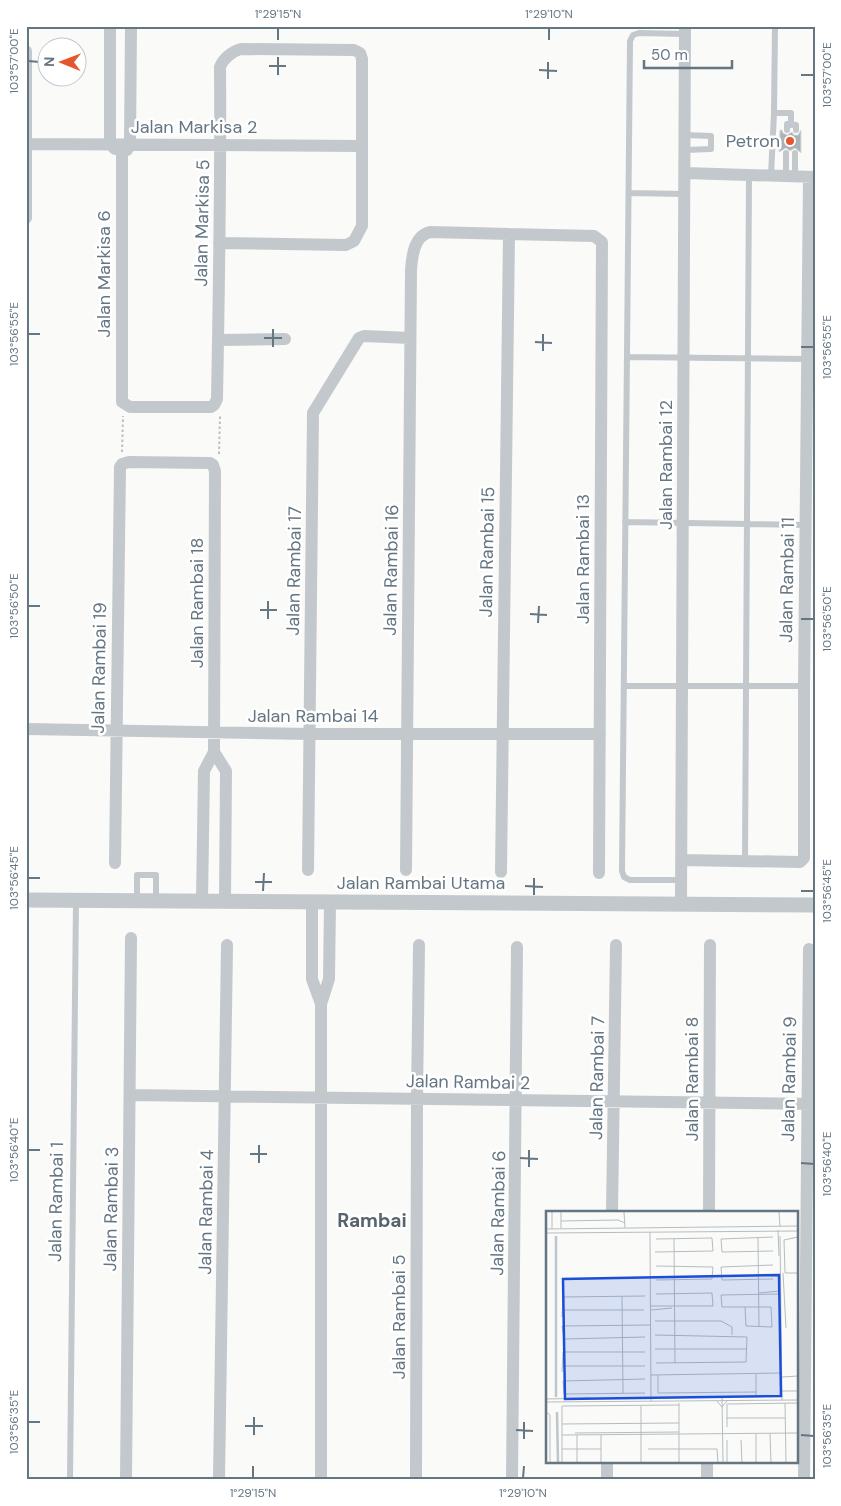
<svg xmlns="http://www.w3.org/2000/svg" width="841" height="1506" viewBox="0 0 841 1506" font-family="'DM Sans',sans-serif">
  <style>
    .building { fill: #aab3b9; stroke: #dcdcda }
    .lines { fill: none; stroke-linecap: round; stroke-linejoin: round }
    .path { stroke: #bbbfc2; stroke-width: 2; stroke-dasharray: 2.5 2.5; stroke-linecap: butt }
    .service { stroke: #c3c8cc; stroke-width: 6 }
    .minor { stroke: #c3c8cc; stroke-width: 12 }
    .tertiary { stroke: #c3c8cc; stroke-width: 15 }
    .ticks { fill: none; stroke: #657683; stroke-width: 2 }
    .poi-dot { fill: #e4572e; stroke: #fff; stroke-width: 2 }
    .labels { text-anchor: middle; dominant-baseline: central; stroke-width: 5; stroke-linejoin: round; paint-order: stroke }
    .street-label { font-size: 18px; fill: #657683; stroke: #fff }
    .poi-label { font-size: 18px; fill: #657683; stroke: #fff; text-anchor: end }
    .neighbourhood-label { font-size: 19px; font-weight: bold; fill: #57646e; stroke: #fff }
    .inset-river { fill: none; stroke: #bbc7cb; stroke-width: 2.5 }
    .inset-road { fill: none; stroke: #b5bdc2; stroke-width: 1 }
    .view { fill: #1d4ed8; fill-opacity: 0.15; stroke: #1d4ed8; stroke-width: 2.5 }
    .inset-edge { fill: none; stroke: #657683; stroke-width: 2.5 }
    .neatline { fill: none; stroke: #657683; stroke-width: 2 }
    .ticks-label { font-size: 12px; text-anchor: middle; fill: #657683 }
  </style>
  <rect width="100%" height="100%" fill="#fafaf8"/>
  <path class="building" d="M 780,130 L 782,130 L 783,133 L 787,135 L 792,132 L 794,135 L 798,135 L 801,130 L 801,153 L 795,148 L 790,151 L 786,148 L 779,152 Z"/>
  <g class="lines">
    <path class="path" d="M 122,452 L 123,416
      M 219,454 L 220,416"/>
    <path class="service" d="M 774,113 L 791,113 L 791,125
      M 787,130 L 787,124 L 796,125 L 796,130
      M 685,150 L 711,149 L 711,136 L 685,135
      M 771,175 L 774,113 L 775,26
      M 786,176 L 786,153
      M 795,176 L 795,153
      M 629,193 L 685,194
      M 627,357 L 807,359
      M 625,522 L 805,525
      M 624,686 L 804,686
      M 745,861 L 749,175
      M 680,880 L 630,880 L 624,877 L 622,871 L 630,41 L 633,35 L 639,33 L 685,34
      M 137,901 L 137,875 L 156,875 L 156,901
      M 70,1480 L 76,901"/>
    <path class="minor" d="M 110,26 L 110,144 L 115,149
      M 26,51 L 26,218
      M 26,144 L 361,146
      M 127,150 L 130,144 L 131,26
      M 122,156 L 122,402 L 130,407 L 211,407 L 214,405 L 217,399 C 219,289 221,178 220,67 C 223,59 232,51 241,49 L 354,50 L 360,53 L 362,59 L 362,226 L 354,241 L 346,245 L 219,243
      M 685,173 L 815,177
      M 218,340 L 285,339
      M 26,729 L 309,734 L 600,734
      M 214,752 L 226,771 L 225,901
      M 681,860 L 800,862 L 804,858 L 804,686 L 809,177
      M 115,863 L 120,467 L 122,464 L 129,462 L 210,463 L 213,465 L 215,471 L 214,752 L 204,771 L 202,901
      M 308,870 L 313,413 L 359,338 L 364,336 L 410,338
      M 406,870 L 411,270 C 412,256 414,236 430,232 L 594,236 L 602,242 L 599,873
      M 501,872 L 509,234
      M 312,902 L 312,979 L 321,1004
      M 681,904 L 685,26
      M 130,1095 L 815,1104
      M 612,1212 L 616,945
      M 709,1212 L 710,945
      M 126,1480 L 131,938
      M 219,1480 L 227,945
      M 321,1480 L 321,1004 L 329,979 L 330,902
      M 416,1480 L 417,1099 L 419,945
      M 512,1480 L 517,947
      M 607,1480 L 607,1462
      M 707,1480 L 707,1462
      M 804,1480 L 809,949"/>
    <path class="tertiary" d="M 26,900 L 815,905"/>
  </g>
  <path class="ticks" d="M 278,40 L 278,28M 549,40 L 549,28M 28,61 L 40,62M 269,66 L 286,66M 539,70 L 557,71M 278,75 L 278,57M 801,75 L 814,75M 548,79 L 548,62M 28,334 L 40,334M 264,338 L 282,338M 535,342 L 552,343M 273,347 L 273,329M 801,347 L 814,347M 543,351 L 543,334M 28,606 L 40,606M 260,610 L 277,610M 530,614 L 547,615M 268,619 L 268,601M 801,619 L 814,619M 538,623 L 539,606M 28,878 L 40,878M 255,882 L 272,882M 525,886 L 543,887M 263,891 L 264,873M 801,891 L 814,891M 534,895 L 534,878M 28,1150 L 40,1150M 250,1154 L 267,1154M 520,1158 L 538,1159M 259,1163 L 259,1145M 801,1163 L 814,1164M 529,1167 L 529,1150M 28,1422 L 40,1422M 245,1426 L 263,1426M 516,1430 L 533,1431M 254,1435 L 254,1417M 801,1435 L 814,1436M 524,1439 L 524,1422M 253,1478 L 253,1466M 523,1478 L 524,1466"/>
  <circle class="poi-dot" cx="790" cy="141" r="5"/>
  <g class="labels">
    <g class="street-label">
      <text x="194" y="127">Jalan Markisa 2</text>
      <text transform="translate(202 223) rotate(-89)">Jalan Markisa 5</text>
      <text transform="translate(104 274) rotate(-90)">Jalan Markisa 6</text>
      <text transform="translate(666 465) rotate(-90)">Jalan Rambai 12</text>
      <text transform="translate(487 552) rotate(-89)">Jalan Rambai 15</text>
      <text transform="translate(583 559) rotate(-90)">Jalan Rambai 13</text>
      <text transform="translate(391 570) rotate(-89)">Jalan Rambai 16</text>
      <text transform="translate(294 571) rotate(-89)">Jalan Rambai 17</text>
      <text transform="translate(787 580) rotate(-89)">Jalan Rambai 11</text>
      <text transform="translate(197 603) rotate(-90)">Jalan Rambai 18</text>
      <text transform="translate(99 668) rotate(-89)">Jalan Rambai 19</text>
      <text x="313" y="716">Jalan Rambai 14</text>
      <text x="421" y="883">Jalan Rambai Utama</text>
      <text transform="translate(597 1078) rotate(-89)">Jalan Rambai 7</text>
      <text transform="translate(692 1079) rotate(-90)">Jalan Rambai 8</text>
      <text transform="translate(789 1079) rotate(-89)">Jalan Rambai 9</text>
      <text transform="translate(468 1082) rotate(1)">Jalan Rambai 2</text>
      <text transform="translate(56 1202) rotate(-89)">Jalan Rambai 1</text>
      <text transform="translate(111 1209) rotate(-89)">Jalan Rambai 3</text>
      <text transform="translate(206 1212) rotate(-89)">Jalan Rambai 4</text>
      <text transform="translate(498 1213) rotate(-89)">Jalan Rambai 6</text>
      <text transform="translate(399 1317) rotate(-90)">Jalan Rambai 5</text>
    </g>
    <g class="poi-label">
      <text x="780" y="141">Petron</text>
    </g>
    <g class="neighbourhood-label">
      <text x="372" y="1220">Rambai</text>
    </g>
  </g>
  <g transform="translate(546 1211)">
    <rect width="252" height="252" fill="#fafaf8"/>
    <path class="inset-river" d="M 10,25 L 10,186M 11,201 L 12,252"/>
    <path class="inset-road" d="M 6,1 L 6,18M 15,1 L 15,17M 78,1 L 79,17M 233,1 L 234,16M 15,10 L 72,9 L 79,12M 0,18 L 252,15M 232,19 L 233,45M 104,21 L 105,190M 0,22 L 252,20M 234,25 L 236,189M 252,26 L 238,29 L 239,62 L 252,62M 212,27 L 213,116M 128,28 L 129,152M 227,40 L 176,41 L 175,28 L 227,26M 109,41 L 167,40 L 166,27 L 110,28M 110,55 L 167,56 L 166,68 L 110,69M 237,62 L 240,117M 227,68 L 176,69 L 175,56 L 227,54M 212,82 L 234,80M 76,85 L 77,182M 104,95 L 167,95 L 166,82 L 110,83M 199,96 L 200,115 L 226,116 L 225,96 L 176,96 L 175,84 L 234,83M 16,99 L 98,99M 105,99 L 126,97M 16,106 L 17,86 L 99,85M 109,110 L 175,110 L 186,116 L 186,124M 109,124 L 201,126 L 200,151 L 110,152M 99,126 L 18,128 L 16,115 L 105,114M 109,138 L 201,138M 16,155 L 99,155M 16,161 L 17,141 L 99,141M 105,164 L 236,162M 112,164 L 112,182 L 210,181M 236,166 L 252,165M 236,180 L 252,180M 99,182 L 18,183 L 17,170 L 99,168M 210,186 L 210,163M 176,187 L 177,252M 0,188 L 44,187M 171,190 L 176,196 L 181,190M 0,191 L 252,189M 133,192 L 133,252M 239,192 L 240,252M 16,195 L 133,194M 95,195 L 95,252M 0,201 L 4,204 L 4,252M 180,207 L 239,207M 16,213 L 133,212M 181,216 L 181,193 L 252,192M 29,222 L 133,221M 210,223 L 210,252M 224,223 L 225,252M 16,224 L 252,222M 55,224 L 55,252M 181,229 L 181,252M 195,229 L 196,252M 16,238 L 55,238M 102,238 L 171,238 L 172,252M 16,252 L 16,195M 31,252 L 31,224"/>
    <path class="view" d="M 233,64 L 235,185 L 19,188 L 17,68 Z"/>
    <rect width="252" height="252" class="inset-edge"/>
  </g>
  <rect width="841" height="1506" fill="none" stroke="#ffffff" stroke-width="55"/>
  <g transform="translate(62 62) rotate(271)"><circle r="24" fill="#ffffff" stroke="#c1c8cd"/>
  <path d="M0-4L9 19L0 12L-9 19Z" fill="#e4572e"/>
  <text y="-8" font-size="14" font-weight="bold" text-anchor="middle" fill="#657683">N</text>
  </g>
  <path d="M644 60v8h88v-8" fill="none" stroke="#657683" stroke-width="2.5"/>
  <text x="651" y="60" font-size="15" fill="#657683" stroke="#ffffff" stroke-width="4" paint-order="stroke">50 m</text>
  <rect x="28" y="28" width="786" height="1450" class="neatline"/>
  <g class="ticks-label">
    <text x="278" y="18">1°29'15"N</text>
    <text x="549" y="18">1°29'10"N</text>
    <text transform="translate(14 61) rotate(-90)" y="4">103°57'00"E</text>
    <text transform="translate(827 75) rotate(-90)" y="4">103°57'00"E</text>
    <text transform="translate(14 334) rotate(-90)" y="4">103°56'55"E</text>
    <text transform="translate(827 347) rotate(-90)" y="4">103°56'55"E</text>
    <text transform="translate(14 606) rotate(-90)" y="4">103°56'50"E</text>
    <text transform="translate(827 619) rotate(-90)" y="4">103°56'50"E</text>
    <text transform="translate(14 878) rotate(-90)" y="4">103°56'45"E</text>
    <text transform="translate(827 891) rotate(-90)" y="4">103°56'45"E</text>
    <text transform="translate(14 1150) rotate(-90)" y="4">103°56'40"E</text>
    <text transform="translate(827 1164) rotate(-90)" y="4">103°56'40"E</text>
    <text transform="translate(14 1422) rotate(-90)" y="4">103°56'35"E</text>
    <text transform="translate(827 1436) rotate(-90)" y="4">103°56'35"E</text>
    <text x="253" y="1497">1°29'15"N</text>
    <text x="523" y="1497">1°29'10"N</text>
  </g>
</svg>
